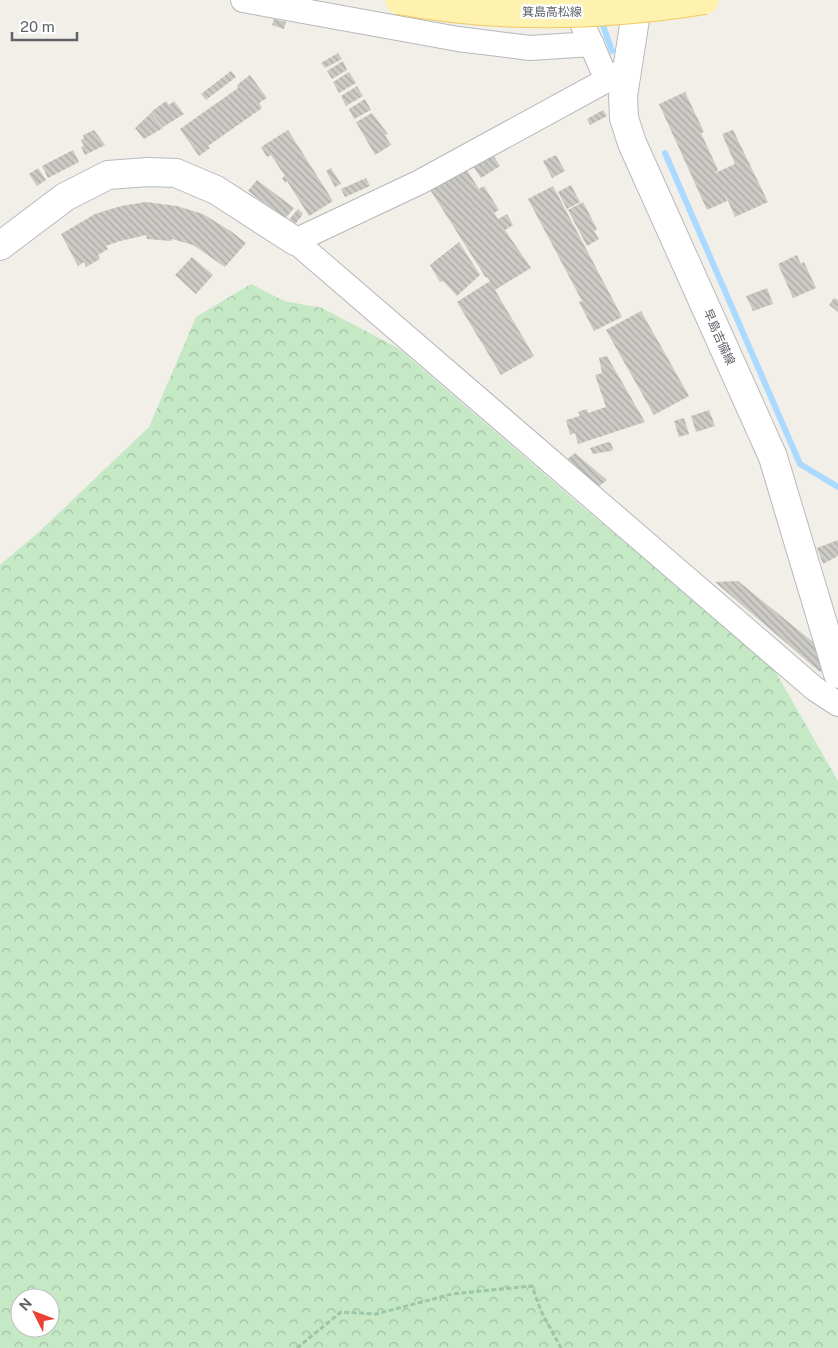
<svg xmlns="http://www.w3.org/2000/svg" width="838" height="1348" viewBox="0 0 838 1348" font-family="'Public Sans','Noto Sans JP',sans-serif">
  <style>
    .forest { fill: url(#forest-crowns); fill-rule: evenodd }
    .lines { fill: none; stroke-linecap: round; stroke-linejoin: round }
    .stream { stroke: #aadaff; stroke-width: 6 }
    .building { fill: url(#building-back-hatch) }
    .street-casing { stroke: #b5b8bc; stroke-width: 26 }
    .secondary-casing { stroke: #b6babf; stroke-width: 30 }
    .path { stroke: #9cc7a9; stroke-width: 3; stroke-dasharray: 5 2.5; stroke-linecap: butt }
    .street { stroke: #fff; stroke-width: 24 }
    .secondary { stroke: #fff; stroke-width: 28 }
    .primary-bridge-casing { stroke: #f2c960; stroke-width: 30; stroke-linecap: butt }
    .primary-bridge { stroke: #fff2af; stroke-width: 28 }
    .labels { text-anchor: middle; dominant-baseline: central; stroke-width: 4.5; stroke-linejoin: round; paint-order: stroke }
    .street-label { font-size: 12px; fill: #5f6368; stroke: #fff }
  </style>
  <defs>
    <pattern id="forest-crowns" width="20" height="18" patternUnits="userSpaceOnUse" patternTransform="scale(1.25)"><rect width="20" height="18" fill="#c5e8c5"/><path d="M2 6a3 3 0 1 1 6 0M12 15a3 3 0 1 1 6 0" fill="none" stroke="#a3c0a4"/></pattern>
    <pattern id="building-back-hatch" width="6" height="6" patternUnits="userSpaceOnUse" patternTransform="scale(1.25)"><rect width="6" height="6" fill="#cccac5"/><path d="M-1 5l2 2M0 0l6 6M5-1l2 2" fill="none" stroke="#a9a8a4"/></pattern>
  </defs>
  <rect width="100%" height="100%" fill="#f1efe8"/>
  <path class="forest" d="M 251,284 L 284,301 L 322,308 L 398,348 L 579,504 L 771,664 L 838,781 L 838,1348 L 0,1348 L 0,565 L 39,532 L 149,427 L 196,317 ZM 20,1298 L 50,1298 L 50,1328 L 20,1328 Z"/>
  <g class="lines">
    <path class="stream" d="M 600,17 L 612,51
      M 665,153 L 800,464 L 838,487"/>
  </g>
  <path class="building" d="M 274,19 L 286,22 L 284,29 L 272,25 Z
    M 338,53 L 342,59 L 325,68 L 321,63 Z
    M 343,61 L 347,70 L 332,79 L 327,71 Z
    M 231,71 L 236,77 L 206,100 L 201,94 Z
    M 349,72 L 356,83 L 339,93 L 333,82 Z
    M 250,75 L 267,98 L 259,103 L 262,108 L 208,146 L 210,148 L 199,156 L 180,129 L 238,88 L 237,85 Z
    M 357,86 L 363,96 L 346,106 L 341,96 Z
    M 685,92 L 704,132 L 701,133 L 718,170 L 715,173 L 735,164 L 722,134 L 733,130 L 768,202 L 735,217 L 724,192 L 727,201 L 707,210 L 659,104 Z
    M 365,99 L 371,110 L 354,119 L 349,109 Z
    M 166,101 L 169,105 L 174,101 L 184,114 L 163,127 L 151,112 Z
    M 603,110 L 607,116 L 590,125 L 587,119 Z
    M 151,113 L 163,128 L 144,139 L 135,128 Z
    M 372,113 L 388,134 L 385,135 L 391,145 L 375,155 L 356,122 Z
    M 94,130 L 105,145 L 85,155 L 81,147 L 84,146 L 81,140 L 84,138 L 83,135 Z
    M 288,130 L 333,201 L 309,216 L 287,181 L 285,183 L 282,178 L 285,176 L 271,155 L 267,157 L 261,147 Z
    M 73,150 L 79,162 L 48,178 L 42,166 Z
    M 492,153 L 500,166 L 481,178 L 473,166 Z
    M 556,155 L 565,171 L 552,178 L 543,161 Z
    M 38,168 L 46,180 L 37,186 L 29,174 Z
    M 331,168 L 341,184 L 335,187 L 326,171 Z
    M 466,169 L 479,189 L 484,186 L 499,210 L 494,213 L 498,219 L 507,214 L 513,225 L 505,230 L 531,268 L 495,290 L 534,356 L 501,375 L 457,302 L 490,281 L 487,277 L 486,278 L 429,188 Z
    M 366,178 L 370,186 L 345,197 L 341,189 Z
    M 257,180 L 294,208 L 285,219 L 248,191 Z
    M 571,185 L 580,202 L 567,209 L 558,192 Z
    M 553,186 L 622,317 L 594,331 L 579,302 L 582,301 L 528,199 Z
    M 146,202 L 177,206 L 203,214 L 232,232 L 246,243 L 225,267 L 193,245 L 172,239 L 171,241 L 147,239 L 146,235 L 120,241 L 106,246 L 108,249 L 98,255 L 100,259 L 86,267 L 84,262 L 78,266 L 61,234 L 95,214 L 121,206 Z
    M 583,202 L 597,229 L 594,231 L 599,239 L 587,246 L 568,210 Z
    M 298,209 L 303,214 L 293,227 L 287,222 Z
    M 459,242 L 480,275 L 457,296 L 443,281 L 440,282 L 430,265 Z
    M 797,255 L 801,264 L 804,262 L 816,288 L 793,298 L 778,264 Z
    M 192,257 L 213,275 L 196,294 L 175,275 Z
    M 767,288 L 773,304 L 753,311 L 746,296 Z
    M 834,298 L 838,300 L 838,312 L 829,305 Z
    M 641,311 L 689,396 L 654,415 L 606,330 Z
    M 607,356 L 645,422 L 578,444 L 575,433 L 570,435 L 566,420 L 580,416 L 578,412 L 587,409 L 588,413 L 606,407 L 595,375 L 602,373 L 599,358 Z
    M 709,410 L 715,426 L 696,432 L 691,416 Z
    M 684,418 L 689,434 L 679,437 L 674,421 Z
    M 608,442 L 611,443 L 613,449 L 611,451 L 593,454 L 590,448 Z
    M 575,453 L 607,480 L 598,487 L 566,460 Z
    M 838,540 L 838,556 L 823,564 L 817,548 Z
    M 738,581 L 818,646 L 828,664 L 820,672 L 715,582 Z"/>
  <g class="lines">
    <defs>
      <path id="street" d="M 243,0 L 458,39 L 530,48 L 592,44
        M 572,0 L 607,80
        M 627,69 L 420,182 L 295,241 L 815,689 L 838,704"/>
      <path id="secondary" d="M 638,0 L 623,96 L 624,118 L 632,143 L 773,457 L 838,674
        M 0,246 L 65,197 L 108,175 L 148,172 L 176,173 L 216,190 L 295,241"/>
    </defs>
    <use href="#street" class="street-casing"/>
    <use href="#secondary" class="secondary-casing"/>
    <path class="path" d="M 297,1348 L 341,1312 L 376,1314 L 452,1294 L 532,1286 L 541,1311 L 561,1348"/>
    <use href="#street" class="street"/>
    <use href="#secondary" class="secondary"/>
    <defs>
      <path id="primary-bridge" d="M 399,0 C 499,19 605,16 705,0"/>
    </defs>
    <use href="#primary-bridge" class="primary-bridge-casing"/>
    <use href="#primary-bridge" class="primary-bridge"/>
  </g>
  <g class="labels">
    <g class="street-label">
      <text x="552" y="12">箕島高松線</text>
      <text transform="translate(719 337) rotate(66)">早島吉備線</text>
    </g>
  </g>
  <g transform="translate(35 1313) rotate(312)"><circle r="24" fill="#ffffff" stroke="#bfc1c3"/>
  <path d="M0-4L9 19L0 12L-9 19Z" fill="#ea4335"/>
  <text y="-8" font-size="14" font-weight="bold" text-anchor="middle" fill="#5f6368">N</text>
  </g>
  <path d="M12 32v8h65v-8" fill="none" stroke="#5f6368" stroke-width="2.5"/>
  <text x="20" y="32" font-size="15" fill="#5f6368" stroke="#ffffff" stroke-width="4" paint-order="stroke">20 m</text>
</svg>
